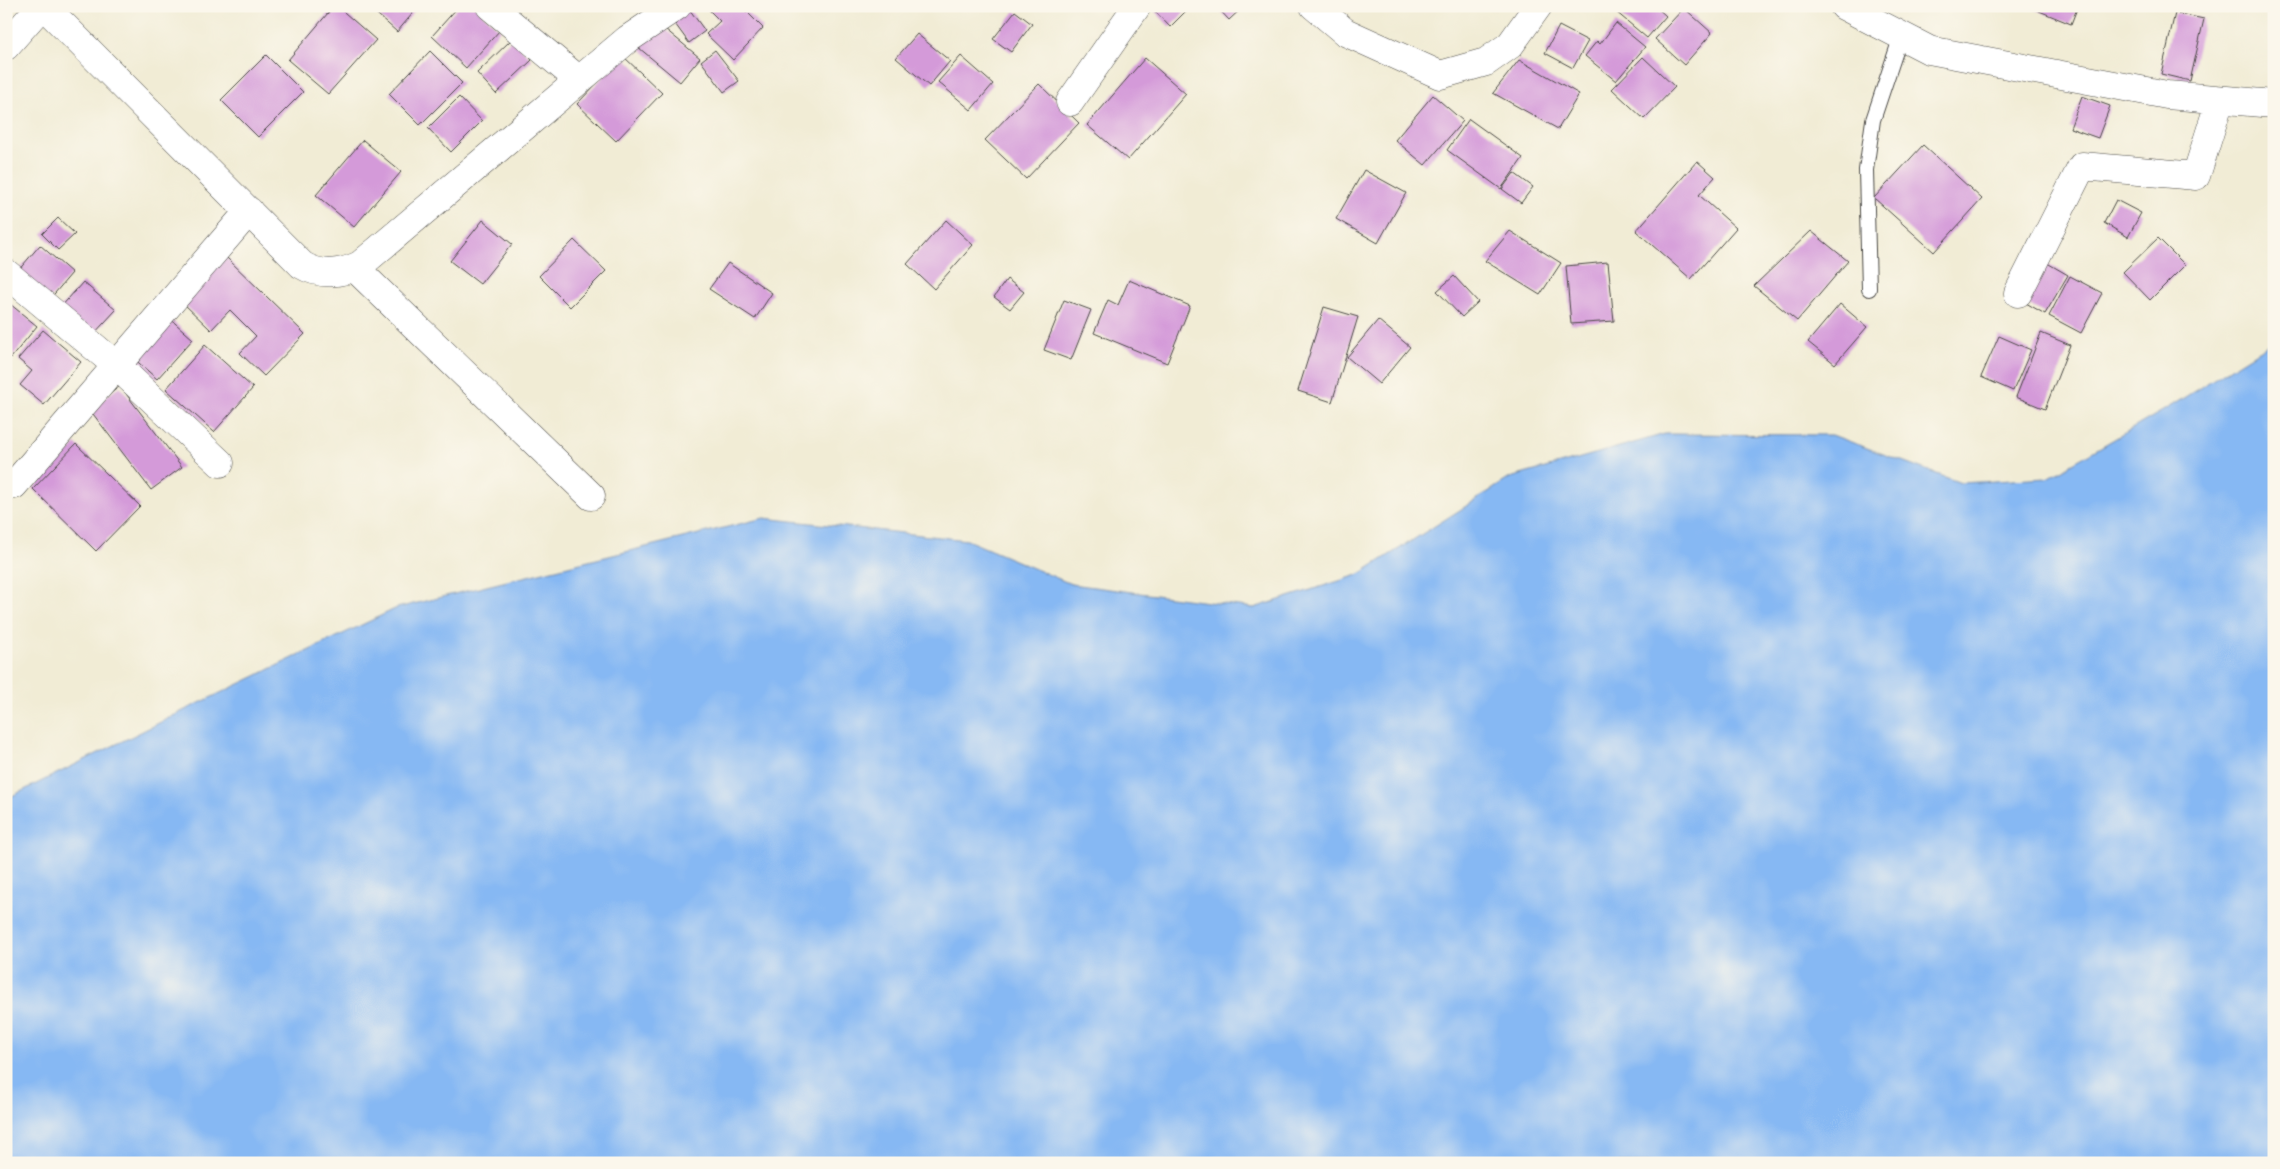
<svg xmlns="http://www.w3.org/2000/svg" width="2280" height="1169" viewBox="0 0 2280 1169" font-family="'Comic Neue',sans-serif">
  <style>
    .water { fill: #86b8f3; stroke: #58728f }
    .building { fill: #d49ad9 }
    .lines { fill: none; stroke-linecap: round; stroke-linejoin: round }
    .service-casing { stroke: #494844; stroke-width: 16 }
    .minor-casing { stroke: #494844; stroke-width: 29 }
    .service { stroke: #fff; stroke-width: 14 }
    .minor { stroke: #fff; stroke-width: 28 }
  </style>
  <rect width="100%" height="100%" fill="#fbf7ec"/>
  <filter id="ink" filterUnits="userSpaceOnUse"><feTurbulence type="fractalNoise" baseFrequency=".02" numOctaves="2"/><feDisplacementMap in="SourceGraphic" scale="10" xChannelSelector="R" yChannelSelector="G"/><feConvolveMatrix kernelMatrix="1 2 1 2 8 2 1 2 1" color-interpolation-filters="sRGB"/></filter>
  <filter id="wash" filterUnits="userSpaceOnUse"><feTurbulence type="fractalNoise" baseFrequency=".0096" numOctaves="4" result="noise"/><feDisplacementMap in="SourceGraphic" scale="20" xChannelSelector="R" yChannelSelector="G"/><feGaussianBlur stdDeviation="1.12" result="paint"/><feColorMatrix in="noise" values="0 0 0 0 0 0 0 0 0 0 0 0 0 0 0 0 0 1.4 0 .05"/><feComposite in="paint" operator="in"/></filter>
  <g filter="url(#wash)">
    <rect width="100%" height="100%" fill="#f1ecd5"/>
    <path class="water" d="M 2274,341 L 2274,1163 L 6,1163 L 6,799 L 187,709 L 397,608 L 764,518 L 967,540 L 1071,584 L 1254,608 L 1358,575 L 1510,478 L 1665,434 L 1832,435 L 1961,483 L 2047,478 L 2166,409 Z"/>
    <g id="blocks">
      <path class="building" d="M 334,6 L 337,6 L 376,40 L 328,94 L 288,60 Z
        M 368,6 L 419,6 L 397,32 Z
        M 459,6 L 474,6 L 500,30 L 466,68 L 432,36 Z
        M 662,6 L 687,6 L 705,31 L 689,43 Z
        M 705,6 L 741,6 L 763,28 L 733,60 L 706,34 L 720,21 Z
        M 1150,6 L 1191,6 L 1170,27 Z
        M 1216,6 L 1244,6 L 1229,20 Z
        M 1619,6 L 1655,6 L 1666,16 L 1647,38 L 1615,11 Z
        M 2027,6 L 2078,6 L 2071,24 Z
        M 1684,8 L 1712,33 L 1684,65 L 1655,39 Z
        M 1015,11 L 1032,24 L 1011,52 L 993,39 Z
        M 2175,13 L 2204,19 L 2190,81 L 2161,74 Z
        M 647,14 L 700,58 L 680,82 L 627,38 Z
        M 1616,23 L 1645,47 L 1616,81 L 1585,56 L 1597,41 L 1600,44 Z
        M 1559,26 L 1588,41 L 1573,68 L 1545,53 Z
        M 917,34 L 950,61 L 929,86 L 896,58 Z
        M 512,39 L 532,60 L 496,94 L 477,73 Z
        M 715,50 L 739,81 L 724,92 L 701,61 Z
        M 430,51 L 462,83 L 420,125 L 389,94 Z
        M 266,55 L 303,92 L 258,137 L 221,100 Z
        M 623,56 L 662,93 L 616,141 L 577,104 Z
        M 961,56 L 993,84 L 971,110 L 938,82 Z
        M 1643,57 L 1675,87 L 1644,119 L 1612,89 Z
        M 1145,58 L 1186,94 L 1128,160 L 1087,125 Z
        M 1519,60 L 1579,94 L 1558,129 L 1493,93 Z
        M 1039,84 L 1079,123 L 1026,179 L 985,140 Z
        M 1433,95 L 1463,121 L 1425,165 L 1395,140 Z
        M 2082,96 L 2110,106 L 2098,138 L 2070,128 Z
        M 459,97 L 482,121 L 451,152 L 428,128 Z
        M 1469,119 L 1523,158 L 1501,189 L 1447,150 Z
        M 363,140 L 401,172 L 354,227 L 316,195 Z
        M 1923,145 L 1982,199 L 1934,252 L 1874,198 Z
        M 1697,161 L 1715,177 L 1699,195 L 1736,228 L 1691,279 L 1636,231 Z
        M 1364,170 L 1406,193 L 1378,243 L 1336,219 Z
        M 1514,173 L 1533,187 L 1521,203 L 1502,189 Z
        M 2116,200 L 2141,213 L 2128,237 L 2104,223 Z
        M 58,218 L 75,234 L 58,250 L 42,234 Z
        M 483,220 L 512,244 L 480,284 L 450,261 Z
        M 946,220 L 973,245 L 934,289 L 907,264 Z
        M 1510,231 L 1561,263 L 1540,295 L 1485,261 Z
        M 1811,231 L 1848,261 L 1797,321 L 1754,286 Z
        M 2158,238 L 2185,265 L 2150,300 L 2123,272 Z
        M 574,240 L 606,271 L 570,307 L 539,276 Z
        M 40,245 L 72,273 L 49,300 L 17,272 Z
        M 226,257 L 305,334 L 264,376 L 240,353 L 256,336 L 230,310 L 211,330 L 182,302 Z
        M 2042,260 L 2068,275 L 2045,314 L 2019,299 Z
        M 1608,262 L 1614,321 L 1571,324 L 1566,266 Z
        M 728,263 L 772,293 L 755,319 L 709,289 Z
        M 1454,276 L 1478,302 L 1462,317 L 1437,291 Z
        M 2070,276 L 2102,293 L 2081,333 L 2049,316 Z
        M 1007,279 L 1024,292 L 1010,309 L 994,297 Z
        M 1129,280 L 1190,306 L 1167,363 L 1094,333 L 1108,300 L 1118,305 Z
        M 83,282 L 116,310 L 92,336 L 60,308 Z
        M 1064,300 L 1091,310 L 1071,360 L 1044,350 Z
        M 10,304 L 37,326 L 11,358 L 6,354 L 6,308 Z
        M 1840,304 L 1867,327 L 1835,364 L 1808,342 Z
        M 1324,307 L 1358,317 L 1332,402 L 1298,391 Z
        M 167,316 L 193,339 L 157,379 L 131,356 Z
        M 1378,320 L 1410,347 L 1379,384 L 1347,357 Z
        M 43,330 L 81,362 L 44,405 L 20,385 L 32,371 L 18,359 Z
        M 2041,333 L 2070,345 L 2045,409 L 2016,397 Z
        M 1999,336 L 2031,350 L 2013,391 L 1981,377 Z
        M 205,345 L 253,388 L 214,432 L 166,389 Z
        M 120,386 L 182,467 L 151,490 L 90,410 Z
        M 76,444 L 140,506 L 96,551 L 33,489 Z"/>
    </g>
  </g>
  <g filter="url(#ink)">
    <use href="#blocks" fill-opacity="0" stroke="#494844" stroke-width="1"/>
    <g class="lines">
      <defs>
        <path id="service" d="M 1869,289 L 1866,170 L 1873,120 L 1901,36"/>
        <path id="minor" d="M 44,6 L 302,265 C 320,276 341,274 360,265 L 628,39 L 677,6
          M 490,6 L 579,80
          M 1314,6 L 1345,32 L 1440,75 L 1486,62 L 1510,45 L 1538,6
          M 1844,6 L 1929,50 L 2167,95 L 2274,104
          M 6,46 L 41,6
          M 1070,102 L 1137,6
          M 355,268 L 591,496
          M 6,273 L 116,365 L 220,463
          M 2018,293 L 2082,166 L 2196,176 L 2220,100
          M 14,485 L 249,211"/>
      </defs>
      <use href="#service" class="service-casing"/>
      <use href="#minor" class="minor-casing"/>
      <use href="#service" class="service"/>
      <use href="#minor" class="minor"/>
    </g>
  </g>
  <rect width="2280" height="1169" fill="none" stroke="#fbf7ec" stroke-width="25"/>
</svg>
